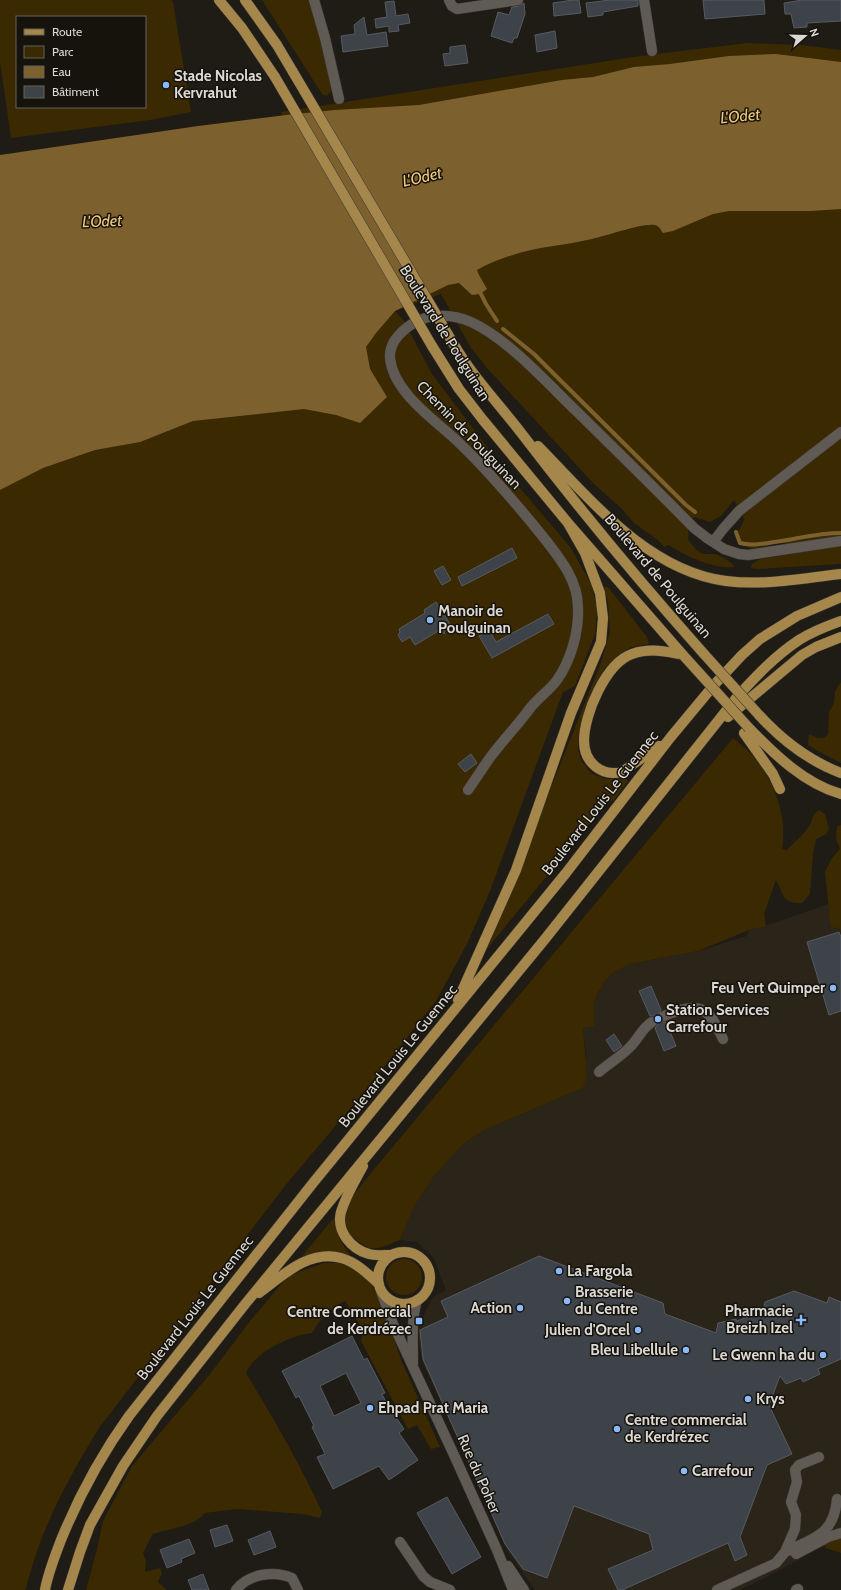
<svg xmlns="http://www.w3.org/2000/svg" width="841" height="1590" viewBox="0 0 841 1590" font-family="Cabin,sans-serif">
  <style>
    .built { fill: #2b2418 }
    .green { fill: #3b2901; fill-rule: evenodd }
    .water { fill: #7c612f }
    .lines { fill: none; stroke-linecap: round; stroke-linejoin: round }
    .stream { stroke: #7c612f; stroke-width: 4 }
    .building { fill: #3e434a; stroke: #565b62; fill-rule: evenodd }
    .minor-casing { stroke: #3c3935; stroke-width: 11 }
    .major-casing { stroke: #3c3935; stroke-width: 11 }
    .minor { stroke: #5f5a53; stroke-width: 10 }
    .major { stroke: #a6874b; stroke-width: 10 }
    .major-bridge-casing { stroke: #3c3935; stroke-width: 11; stroke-linecap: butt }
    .major-bridge { stroke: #a6874b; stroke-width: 10 }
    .poi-dot { fill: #8abafc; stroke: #16130d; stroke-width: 1.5 }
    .labels { text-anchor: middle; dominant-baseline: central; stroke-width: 3; stroke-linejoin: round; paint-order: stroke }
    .poi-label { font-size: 15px; font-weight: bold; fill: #dcd9d5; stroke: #16130d; text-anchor: start }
    .street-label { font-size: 15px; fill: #dcd9d5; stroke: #16130d }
    .water-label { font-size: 16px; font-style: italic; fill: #f1c77a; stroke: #16130d }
  </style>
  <rect width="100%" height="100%" fill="#1f1c15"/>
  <path class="built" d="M 841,861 L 841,1541 L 828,1544 L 765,1578 L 739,1590 L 535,1590 L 507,1550 L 422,1361 L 418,1334 L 421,1320 L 433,1297 L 446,1290 L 433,1257 L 417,1242 L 400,1240 L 414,1207 L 432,1179 L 461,1146 L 484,1130 L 583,1088 L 586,1055 L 583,1028 L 594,1026 L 594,1003 L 598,993 L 605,981 L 614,972 L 630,964 L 698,951 L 747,936 L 749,930 L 777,922 L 840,900 Z"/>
  <path class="green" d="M 0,0 L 171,0 L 173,2 L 191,112 L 150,120 L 11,138 L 0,62 ZM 17,17 L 145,17 L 145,107 L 17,107 Z
    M 262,0 L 309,0 C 317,30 330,60 331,91 L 327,96 L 322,94 Z
    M 747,43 L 802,45 L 841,50 L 841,87 L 303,159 L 281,112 L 640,56 Z
    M 841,153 L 841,564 L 757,569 L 751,568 L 752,564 L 760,559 L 791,554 L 784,542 L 752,549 L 742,544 L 738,531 C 749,517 742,514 734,500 L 721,516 L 710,522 L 694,517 L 688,531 L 689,534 L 688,539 C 689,541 696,550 698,551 C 702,555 708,554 713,554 C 721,555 730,561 735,567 C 716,570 684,556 669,545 L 664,547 L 659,541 L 634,523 L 621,508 L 594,484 L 487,368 L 471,348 L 441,294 L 395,311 L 404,321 L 432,374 L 503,468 L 571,548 L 592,586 L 597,610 L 595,634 L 575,686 L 563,692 L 490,891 L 467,944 L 436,1001 L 360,1097 L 288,1182 L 99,1428 C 75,1467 51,1510 36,1554 C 32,1566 29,1578 25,1590 L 0,1590 L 0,262 Z
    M 604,587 L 608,587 L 647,637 L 649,644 L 631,647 L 617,656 L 605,668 L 585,713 L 579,732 L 578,749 L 581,760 L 591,773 L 605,779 L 616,779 L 625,775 L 628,781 L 615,799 L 606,804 L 486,950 L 602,660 L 610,632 L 608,603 Z
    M 841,682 L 841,763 L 816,750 L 808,745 L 809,734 L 818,738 L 824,738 L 828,734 L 829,712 L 834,703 L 835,691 Z
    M 733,738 C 740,744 748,750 754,757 C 774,781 788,817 782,849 L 787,850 C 794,842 804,835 809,826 C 814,819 810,816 819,810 L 825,814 L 829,829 L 826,834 L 816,839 L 813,853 L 810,894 L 802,903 C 782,904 784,894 776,880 L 764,914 L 766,926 L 749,930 L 698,951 L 630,964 L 614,972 L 605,981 L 598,993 L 594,1003 L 594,1026 L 583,1028 L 587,1075 L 583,1088 L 484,1130 L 461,1146 L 432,1179 L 414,1207 L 400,1240 C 391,1243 380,1250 370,1248 C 368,1248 364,1245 362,1244 C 346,1235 342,1222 349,1205 C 354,1191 367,1179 376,1167 Z
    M 841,825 L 841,931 L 839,927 L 832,929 L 830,921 L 825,872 L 832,858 L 840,849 L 836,839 L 837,826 Z
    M 334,1219 C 336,1234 342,1244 351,1256 C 335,1251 319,1252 302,1256 L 332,1220 Z
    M386 1277a18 18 0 1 1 36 0a18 18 0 1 1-36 0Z
    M 324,1263 L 339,1263 L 350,1266 L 370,1282 L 380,1300 L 402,1362 L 440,1447 L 431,1449 L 417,1425 L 408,1429 L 361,1341 L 364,1332 L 345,1301 C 327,1311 323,1315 312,1333 C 291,1335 255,1352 246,1373 C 274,1419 300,1464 322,1512 L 320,1518 L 302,1514 L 237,1509 L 205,1513 C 193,1527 171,1528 153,1534 L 143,1553 L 146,1561 L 145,1572 L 160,1568 L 162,1573 L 158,1582 L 165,1588 L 166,1590 L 86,1590 L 97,1549 L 103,1521 L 132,1466 L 210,1374 L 250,1321 L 288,1276 Z
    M 841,1531 L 841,1553 L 826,1548 L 824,1544 Z"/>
  <path class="water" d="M 776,54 L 841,62 L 841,209 L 811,211 L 729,211 L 713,214 L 673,231 L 663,233 C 661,230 659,226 655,225 C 641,223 607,236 592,239 C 579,242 566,244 553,246 C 527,250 500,257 477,270 L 479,275 L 487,289 L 480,294 L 472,295 L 459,283 L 448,285 L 395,311 L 376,333 L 366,347 L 370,369 L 387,397 L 360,423 L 336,415 L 304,409 L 193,421 L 140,442 L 95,450 L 43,468 L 0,490 L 0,155 L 198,126 L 286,115 L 335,110 L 419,105 L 562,80 L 593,77 L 634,67 L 670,64 L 729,56 Z"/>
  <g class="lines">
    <path class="stream" d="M 478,288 L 486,304 L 497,321
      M 503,329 L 534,354 L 557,377 L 686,505 L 695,512
      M 736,532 L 740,543 C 751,546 762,544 774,542 C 796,539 818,533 841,533"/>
  </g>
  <path class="building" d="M 573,0 L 579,0 L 581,13 L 554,16 L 553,3 Z
    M 610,0 L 638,0 L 638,6 L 603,12 L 603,15 L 588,17 L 586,3 Z
    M 703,0 L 764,0 L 765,14 L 705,19 Z
    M 802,0 L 841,0 L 841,21 L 807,23 L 807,27 L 794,28 L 791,14 L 785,14 L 784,3 Z
    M 394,1 L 396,16 L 408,14 L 410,23 L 398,25 L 399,31 L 389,32 L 389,26 L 376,28 L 375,19 L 387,17 L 385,2 Z
    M 524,3 L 525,14 L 517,38 L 514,38 L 512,43 L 491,36 L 498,12 L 509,15 L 512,7 L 519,6 Z
    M 364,17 L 367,35 L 386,32 L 388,46 L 343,52 L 341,36 L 355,34 L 354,25 Z
    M 555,31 L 557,48 L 537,52 L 535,35 Z
    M 465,45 L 468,63 L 445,66 L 443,54 L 450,53 L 450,47 Z
    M 512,548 L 517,558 L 462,586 L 458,577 Z
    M 443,566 L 451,580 L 442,585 L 434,571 Z
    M 436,602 L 450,624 L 446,626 L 444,634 L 440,630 L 415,645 L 410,637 L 402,642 L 398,635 L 400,632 L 399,629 L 425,613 L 424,610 Z
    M 548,614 L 554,624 L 492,658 L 479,636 L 489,630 L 496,642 Z
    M 471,754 L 477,763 L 465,772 L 458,764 Z
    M 839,932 L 841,937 L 841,1011 L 829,1015 L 807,942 Z
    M 651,986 L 661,1010 L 658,1015 L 658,1019 L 663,1022 L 666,1022 L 676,1046 L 664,1051 L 655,1028 L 658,1024 L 658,1019 L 654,1016 L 650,1016 L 639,991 Z
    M 614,1034 L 622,1046 L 614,1052 L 606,1040 Z
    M 539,1256 L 663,1303 L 665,1314 L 716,1333 L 718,1323 L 736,1319 L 737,1321 L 763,1311 L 765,1302 L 794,1291 L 827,1303 L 829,1297 L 841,1302 L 841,1359 L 818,1369 L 820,1374 L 803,1382 L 801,1378 L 786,1384 L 780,1376 L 769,1405 L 792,1454 L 767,1465 L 740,1537 L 747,1555 L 735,1561 L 728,1543 L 622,1590 L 618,1590 L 608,1569 L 653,1550 L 649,1534 L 574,1506 L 547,1578 L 523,1569 L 505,1544 L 423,1359 L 420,1330 L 448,1317 L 441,1301 Z
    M 352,1336 L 364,1360 L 367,1358 L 385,1393 L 382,1394 L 388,1406 L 404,1429 L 399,1433 L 418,1460 L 389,1480 L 379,1466 L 333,1489 L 317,1457 L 325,1454 L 312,1427 L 314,1426 L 299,1396 L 296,1398 L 282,1371 ZM 346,1373 L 361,1403 L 334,1416 L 320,1386 Z
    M 447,1497 L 481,1557 L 452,1574 L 417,1513 Z
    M 227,1525 L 233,1541 L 215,1547 L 210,1530 Z
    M 270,1531 L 276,1547 L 254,1555 L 248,1540 Z
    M 189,1539 L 195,1553 L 181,1559 L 182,1562 L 167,1568 L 160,1550 Z
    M 203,1574 L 209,1590 L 192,1590 L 188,1580 Z"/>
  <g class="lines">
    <defs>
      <path id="minor" d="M 314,0 L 325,38 L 339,99
        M 449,0 L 452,6 L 457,9 L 518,0
        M 644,0 L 652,51
        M 713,542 L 723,529 L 739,511 L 841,432
        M 468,790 C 475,780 482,769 489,759 C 502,741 518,725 531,707 C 539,697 550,690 557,680 C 571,660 579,632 578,608 C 578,595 574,583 568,572 C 558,554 544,538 531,522 C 507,493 482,464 454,438 C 432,418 393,391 390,358 C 389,343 400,332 412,324 C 429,313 453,314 471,322 C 504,337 540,375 566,401 C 609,443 652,485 694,528 L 707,538 L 724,549 L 739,554 L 748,555 L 841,541
        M 664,1016 C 699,1002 707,1004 723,1039
        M 599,1072 C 609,1063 622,1056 631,1046 C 639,1038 642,1028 652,1022
        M 381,1291 L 393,1324 L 454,1455 L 497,1550 L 513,1590
        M 413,1363 C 413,1342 411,1321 417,1300
        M 400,1542 L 423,1576 L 430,1582 L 450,1590
        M 785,1552 C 814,1538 834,1535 837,1499
        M 796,1554 L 828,1537 L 841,1533
        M 508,1566 L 524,1590
        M 236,1590 C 248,1574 274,1570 292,1578 L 298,1590
        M 717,1590 L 776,1563 L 785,1552 L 795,1529 L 796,1515 L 791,1502 L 797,1482 L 795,1470 L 799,1465 L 819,1457
        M 796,1590 L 798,1589"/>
      <path id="major" d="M 219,0 L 242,28 L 275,77
        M 245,0 L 277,45 L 293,72
        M 453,343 C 472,376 499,404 522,434 C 580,510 641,583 704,654
        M 432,346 L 459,389 L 483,420 L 568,523 L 683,655
        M 538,446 C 590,499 648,571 726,581 C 765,586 803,578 841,574
        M 759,715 C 782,740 809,761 841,773
        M 728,717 L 802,655 L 816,647 L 841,637
        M 749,728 C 775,755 805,784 841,794
        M 744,733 L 773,774 L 780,789
        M 659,746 L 622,772 C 601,777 584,762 584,741 C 584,714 606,663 632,654 C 649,648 666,651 683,655
        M 458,1000 L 516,870 L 571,713 L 601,642 L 603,618 L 600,593 L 585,553 L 568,523
        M 363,1166 C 355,1181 346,1195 341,1212 C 336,1231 351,1249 369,1254 C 376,1256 384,1255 391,1255
        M378 1278a26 26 0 1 1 52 0a26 26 0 1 1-52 0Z
        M 259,1293 C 282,1276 309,1249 341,1258 C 356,1262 368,1274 379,1284
        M 45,1590 C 48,1573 55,1556 61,1540 C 79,1496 101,1455 129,1416 L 313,1183 L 566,873 L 670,738 L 714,685 L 742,655 L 760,639 L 797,616 L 841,597
        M 68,1590 L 80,1552 L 90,1525 L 123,1466 L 157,1416 L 246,1303 L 545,939 L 737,697 C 756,676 775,656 799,640 C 812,632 827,626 841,621"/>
    </defs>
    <use href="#minor" class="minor-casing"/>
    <use href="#major" class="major-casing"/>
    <use href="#minor" class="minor"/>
    <use href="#major" class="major"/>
    <defs>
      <path id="major-bridge" d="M 293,72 L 453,343
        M 275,77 L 432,346
        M 704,654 L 759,715
        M 683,655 L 749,728"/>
    </defs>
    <use href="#major-bridge" class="major-bridge-casing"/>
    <use href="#major-bridge" class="major-bridge"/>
  </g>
  <g class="poi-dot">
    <circle cx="166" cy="85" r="4"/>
    <circle cx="430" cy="620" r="4"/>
    <circle cx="833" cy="988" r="4"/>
    <circle cx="658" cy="1019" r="4"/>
    <circle cx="559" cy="1271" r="4"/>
    <circle cx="567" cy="1301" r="4"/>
    <circle cx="520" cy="1308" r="4"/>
    <path d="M799 1314h4v4h4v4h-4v4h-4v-4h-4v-4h4z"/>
    <rect x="415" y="1317" width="8" height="8" rx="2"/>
    <circle cx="638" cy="1330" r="4"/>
    <circle cx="686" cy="1350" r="4"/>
    <circle cx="823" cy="1355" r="4"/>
    <circle cx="748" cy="1399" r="4"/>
    <circle cx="370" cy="1408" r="4"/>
    <circle cx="617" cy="1429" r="4"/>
    <circle cx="684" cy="1471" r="4"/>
  </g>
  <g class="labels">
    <g class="poi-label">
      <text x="174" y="76">Stade Nicolas<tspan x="174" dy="17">Kervrahut</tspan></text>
      <text x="438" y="611">Manoir de<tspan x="438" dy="17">Poulguinan</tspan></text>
      <text x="825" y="988" text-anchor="end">Feu Vert Quimper</text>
      <text x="666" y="1010">Station Services<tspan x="666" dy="17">Carrefour</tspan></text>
      <text x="567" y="1271">La Fargola</text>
      <text x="575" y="1292">Brasserie<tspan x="575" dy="17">du Centre</tspan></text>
      <text x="512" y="1308" text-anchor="end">Action</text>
      <text x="793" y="1311" text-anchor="end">Pharmacie<tspan x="793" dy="17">Breizh Izel</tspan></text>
      <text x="411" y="1312" text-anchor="end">Centre Commercial<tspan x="411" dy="17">de Kerdrézec</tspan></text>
      <text x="630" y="1330" text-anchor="end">Julien d'Orcel</text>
      <text x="678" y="1350" text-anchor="end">Bleu Libellule</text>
      <text x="815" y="1355" text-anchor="end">Le Gwenn ha du</text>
      <text x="756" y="1399">Krys</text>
      <text x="378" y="1408">Ehpad Prat Maria</text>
      <text x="625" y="1420">Centre commercial<tspan x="625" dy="17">de Kerdrézec</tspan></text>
      <text x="692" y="1471">Carrefour</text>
    </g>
    <g class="street-label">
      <text transform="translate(445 333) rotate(58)">Boulevard de Poulguinan</text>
      <text transform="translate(469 435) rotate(46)">Chemin de Poulguinan</text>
      <text transform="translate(658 576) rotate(50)">Boulevard de Poulguinan</text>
      <text transform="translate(600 803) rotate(-52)">Boulevard Louis Le Guennec</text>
      <text transform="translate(398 1056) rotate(-51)">Boulevard Louis Le Guennec</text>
      <text transform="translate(195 1308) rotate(-52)">Boulevard Louis Le Guennec</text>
      <text transform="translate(479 1474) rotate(66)">Rue du Poher</text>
    </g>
    <g class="water-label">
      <text transform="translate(740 116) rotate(-6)">L'Odet</text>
      <text transform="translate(422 177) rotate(-13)">L'Odet</text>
      <text transform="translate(102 221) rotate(-2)">L'Odet</text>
    </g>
  </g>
  <rect x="16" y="16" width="130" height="92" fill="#16130d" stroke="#65625d"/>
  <rect x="24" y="29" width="20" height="6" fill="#a6874b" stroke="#65625d"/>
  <text x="52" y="36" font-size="12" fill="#dcd9d5">Route</text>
  <rect x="24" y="46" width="20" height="12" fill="#3b2901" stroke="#65625d"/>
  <text x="52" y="56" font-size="12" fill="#dcd9d5">Parc</text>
  <rect x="24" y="66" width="20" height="12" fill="#7c612f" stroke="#65625d"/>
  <text x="52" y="76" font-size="12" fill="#dcd9d5">Eau</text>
  <rect x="24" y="86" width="20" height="12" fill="#3e434a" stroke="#65625d"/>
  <text x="52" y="96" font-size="12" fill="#dcd9d5">Bâtiment</text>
  <g transform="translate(805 36) rotate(70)" stroke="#16130d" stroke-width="3" paint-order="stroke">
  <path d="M0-3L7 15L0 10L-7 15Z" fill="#dcd9d5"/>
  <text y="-6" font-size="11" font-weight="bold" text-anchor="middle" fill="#dcd9d5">N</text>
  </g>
</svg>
